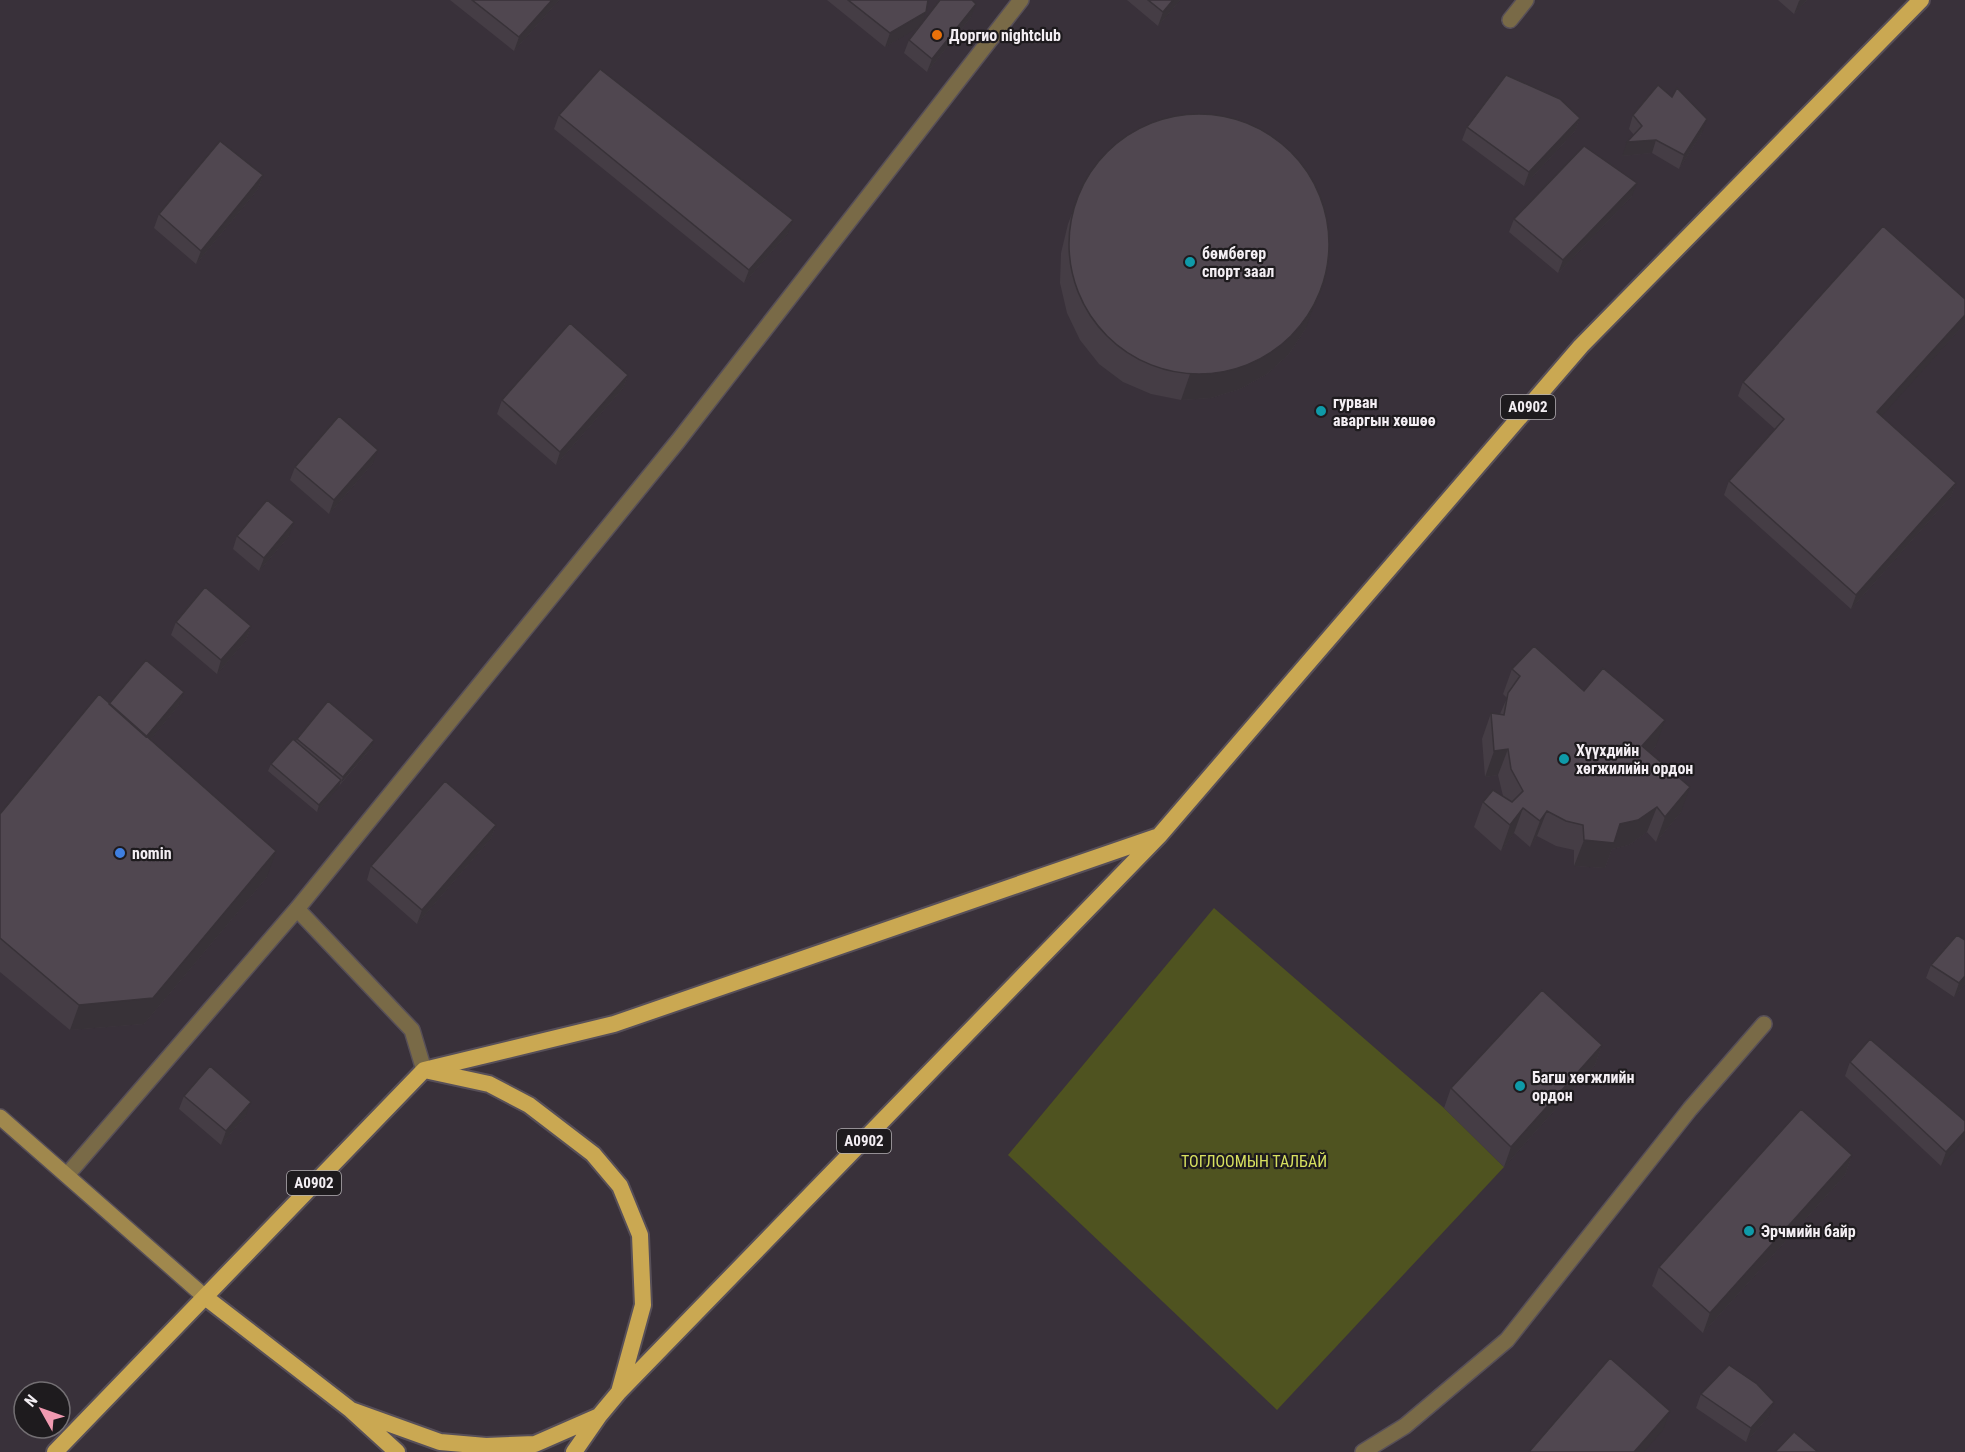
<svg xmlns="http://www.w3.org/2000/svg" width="1965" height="1452" viewBox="0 0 1965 1452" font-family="'Roboto Condensed',sans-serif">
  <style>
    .green { fill: #4f5320 }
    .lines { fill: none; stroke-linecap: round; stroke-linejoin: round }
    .minor-casing { stroke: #574f58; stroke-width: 18 }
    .secondary-casing { stroke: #574f58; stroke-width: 18 }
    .trunk-casing { stroke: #574f58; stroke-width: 20 }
    .minor { stroke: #796a47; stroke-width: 15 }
    .secondary { stroke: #a0884d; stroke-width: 15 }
    .trunk { stroke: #caa852; stroke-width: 16 }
    .wall { fill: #453d45 }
    .shaded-wall { fill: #383238 }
    .building { fill: #504750; stroke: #383238; stroke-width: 1.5 }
    .food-dot { fill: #e8710a; stroke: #1e1b1e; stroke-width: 2 }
    .culture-dot { fill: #0f9aa8; stroke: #1e1b1e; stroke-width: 2 }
    .shop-dot { fill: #3f7fe0; stroke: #1e1b1e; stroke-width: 2 }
    .labels { text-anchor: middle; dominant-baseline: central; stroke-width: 4.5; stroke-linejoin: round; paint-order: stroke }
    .shield { fill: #1e1b1e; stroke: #b3afb3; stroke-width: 1.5 }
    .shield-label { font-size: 15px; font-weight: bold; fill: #f3eef3 }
    .poi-label { font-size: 16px; font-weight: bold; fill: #f3eef3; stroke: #1e1b1e; text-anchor: start }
    .park-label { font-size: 16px; fill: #d7e05f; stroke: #1e1b1e }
  </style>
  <rect width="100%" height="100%" fill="#39313a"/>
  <path class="green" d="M 1214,908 L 1444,1108 L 1504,1167 L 1277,1410 L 1008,1155 Z"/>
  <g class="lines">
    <defs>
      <path id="minor" d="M 1510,20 L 1526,0
        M 297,909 L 412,1030 L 424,1070
        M 67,1175 L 297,909 L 678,441 L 1021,0
        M 1363,1452 L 1405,1426 L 1507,1340 L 1690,1109 L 1764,1024"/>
      <path id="secondary" d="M 0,1117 L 205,1297"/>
      <path id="trunk" d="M 429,1071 L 489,1084 L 529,1105 L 593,1154 L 620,1186 L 640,1235 L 643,1305 L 619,1392
        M 205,1297 L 351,1410 L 397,1452
        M 351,1410 L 440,1442 L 486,1446 L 535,1444 L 599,1416
        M 55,1452 L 424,1070 L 614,1024 L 1156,837
        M 574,1452 L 599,1416 L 619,1392 L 1159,836 L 1581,346 L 1921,0"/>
    </defs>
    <use href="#minor" class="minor-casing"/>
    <use href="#secondary" class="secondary-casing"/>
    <use href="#trunk" class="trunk-casing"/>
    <use href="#minor" class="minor"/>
    <use href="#secondary" class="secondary"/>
    <use href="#trunk" class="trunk"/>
  </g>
  <path class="wall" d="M 450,0 L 559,0 L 514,51 Z
    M 827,0 L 928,0 L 922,23 L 973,1 L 971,17 L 927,72 L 904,53 L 909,40 L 918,27 L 885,47 Z
    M 1127,0 L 1180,0 L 1158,26 Z
    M 1778,0 L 1807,0 L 1794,14 Z
    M 559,115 L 788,233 L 744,283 L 554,129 Z
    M 1633,115 L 1702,133 L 1679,169 L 1652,153 L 1622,156 L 1634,135 L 1629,129 Z
    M 1580,118 L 1575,131 L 1524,186 L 1462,140 L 1467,127 Z
    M 263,175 L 258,189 L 196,264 L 154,228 L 159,214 Z
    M 1632,196 L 1558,273 L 1509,232 L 1514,219 Z
    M 1078,198 L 1306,328 L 1289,354 L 1267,374 L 1240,389 L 1211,398 L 1181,400 L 1151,394 L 1123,382 L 1099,364 L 1080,340 L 1067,313 L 1060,283 L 1061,253 L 1068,224 Z
    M 1965,323 L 1881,416 L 1956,483 L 1951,496 L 1851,609 L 1724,495 L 1729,481 L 1775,429 L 1738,396 L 1743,382 Z
    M 628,375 L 623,388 L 556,465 L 497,414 L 502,400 Z
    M 373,463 L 329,514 L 290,480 L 295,467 Z
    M 237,536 L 289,536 L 259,571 L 233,549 Z
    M 176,622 L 251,626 L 246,640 L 217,674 L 171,635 Z
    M 1512,669 L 1584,691 L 1656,746 L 1650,753 L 1681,812 L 1656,842 L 1647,832 L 1629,845 L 1612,849 L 1605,868 L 1574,866 L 1574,850 L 1556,846 L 1537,836 L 1530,847 L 1514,833 L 1501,851 L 1474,827 L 1483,802 L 1503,796 L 1498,775 L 1485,777 L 1482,739 L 1491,713 L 1500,714 L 1507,698 L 1503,694 Z
    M 109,704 L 179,705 L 150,740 L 267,877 L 144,1024 L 70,1030 L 0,972 L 0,814 Z
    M 297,739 L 372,747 L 317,812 L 268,771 L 271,764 L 296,741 Z
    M 496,825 L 491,838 L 417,924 L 367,880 L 371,866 Z
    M 1965,940 L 1965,984 L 1954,997 L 1926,978 L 1931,965 Z
    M 1602,1045 L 1595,1065 L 1504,1167 L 1444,1108 L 1451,1088 Z
    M 1850,1062 L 1965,1121 L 1941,1166 L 1845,1076 Z
    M 184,1096 L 246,1115 L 221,1145 L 179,1109 Z
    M 1852,1155 L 1845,1175 L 1703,1333 L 1652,1286 L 1659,1267 Z
    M 1701,1394 L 1769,1416 L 1746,1442 L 1696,1408 Z"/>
  <path class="shaded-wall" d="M 552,0 L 559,0 L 514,51 L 519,37 Z
    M 1173,0 L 1180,0 L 1158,26 L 1163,12 Z
    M 1800,0 L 1807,0 L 1794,14 L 1799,1 Z
    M 976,4 L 971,17 L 927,72 L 932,59 Z
    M 926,12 L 921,26 L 885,47 L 890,33 Z
    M 1580,118 L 1575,131 L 1524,186 L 1529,172 Z
    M 1707,119 L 1702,133 L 1679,169 L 1684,155 Z
    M 1656,140 L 1652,153 L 1622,156 L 1627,142 Z
    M 263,175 L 258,189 L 196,264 L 201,251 Z
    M 1637,183 L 1632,196 L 1558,273 L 1563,260 Z
    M 793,220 L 788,233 L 744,283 L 749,270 Z
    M 1315,303 L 1306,328 L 1289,354 L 1267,374 L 1240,389 L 1211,398 L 1181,400 L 1190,374 Z
    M 1965,315 L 1965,323 L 1873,426 L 1877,412 Z
    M 628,375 L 623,388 L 556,465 L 560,452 Z
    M 378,450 L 373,463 L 329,514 L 334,500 Z
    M 1956,483 L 1951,496 L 1851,609 L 1856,595 Z
    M 294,522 L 289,536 L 259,571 L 264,558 Z
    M 251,626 L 246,640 L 217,674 L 221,660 Z
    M 184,692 L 179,705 L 141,751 L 146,737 Z
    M 1665,720 L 1656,746 L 1633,772 L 1642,746 Z
    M 374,740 L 372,747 L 341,783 L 343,777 Z
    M 1508,749 L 1498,775 L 1485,777 L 1494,751 Z
    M 341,780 L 339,787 L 317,812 L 319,805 Z
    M 1690,787 L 1681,812 L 1656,842 L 1665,817 Z
    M 1657,807 L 1647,832 L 1629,845 L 1612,849 L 1605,868 L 1574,866 L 1584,840 Z
    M 1523,808 L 1514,833 L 1501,851 L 1510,825 Z
    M 1547,811 L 1537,836 L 1530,847 L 1540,821 Z
    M 496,825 L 491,838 L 417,924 L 422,910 Z
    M 276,851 L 267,877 L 144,1024 L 70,1030 L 79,1005 Z
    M 1965,976 L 1965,984 L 1954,997 L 1959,983 Z
    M 1602,1045 L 1595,1065 L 1504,1167 L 1511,1147 Z
    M 251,1102 L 246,1115 L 221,1145 L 226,1131 Z
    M 1965,1131 L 1965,1139 L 1941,1166 L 1946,1152 Z
    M 1852,1155 L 1845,1175 L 1703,1333 L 1710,1313 Z
    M 1774,1402 L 1769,1416 L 1746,1442 L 1751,1428 Z
    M 1670,1411 L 1663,1430 L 1644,1452 L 1634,1452 Z"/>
  <path class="building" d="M 472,0 L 552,0 L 519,37 Z
    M 848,0 L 928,0 L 926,12 L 890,33 Z
    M 940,0 L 972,0 L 976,4 L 932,59 L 909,40 Z
    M 1148,0 L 1173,0 L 1163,12 Z
    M 600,69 L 793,220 L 749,270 L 559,115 Z
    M 1506,75 L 1560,99 L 1580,118 L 1529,172 L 1467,127 Z
    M 1658,85 L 1672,97 L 1677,88 L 1707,119 L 1684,155 L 1656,140 L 1627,142 L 1642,126 L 1633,115 Z
    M1069 244a130 130 0 1 1 260 0a130 130 0 1 1-260 0Z
    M 220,141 L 263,175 L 201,251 L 159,214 Z
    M 1584,146 L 1637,183 L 1563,260 L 1514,219 Z
    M 1883,226 L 1965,299 L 1965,315 L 1877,412 L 1956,483 L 1856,595 L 1729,481 L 1784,419 L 1743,382 Z
    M 570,323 L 628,375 L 560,452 L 502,400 Z
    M 339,416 L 378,450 L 334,500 L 295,467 Z
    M 267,500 L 294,522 L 264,558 L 237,536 Z
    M 205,587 L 251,626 L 221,660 L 176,622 Z
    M 1534,646 L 1584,691 L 1603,668 L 1665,720 L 1642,746 L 1690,787 L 1665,817 L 1657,807 L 1638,820 L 1620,824 L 1614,843 L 1584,840 L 1583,825 L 1566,821 L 1547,811 L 1540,821 L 1523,808 L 1510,825 L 1483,802 L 1493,790 L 1512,802 L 1523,791 L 1511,769 L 1508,749 L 1494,751 L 1491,713 L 1504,715 L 1508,693 L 1520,676 L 1512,669 Z
    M 146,660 L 184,692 L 146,737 L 109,704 Z
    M 99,694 L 276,851 L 153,998 L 79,1005 L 0,938 L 0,814 Z
    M 328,701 L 374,740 L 343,777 L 297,739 Z
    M 293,739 L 341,780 L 319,805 L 271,764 Z
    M 445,781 L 496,825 L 422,910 L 371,866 Z
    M 1957,935 L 1965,940 L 1965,976 L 1959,983 L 1931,965 Z
    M 1542,990 L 1602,1045 L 1511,1147 L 1451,1088 Z
    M 1870,1039 L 1965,1121 L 1965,1131 L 1946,1152 L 1850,1062 Z
    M 210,1066 L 251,1102 L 226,1131 L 184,1096 Z
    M 1801,1109 L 1852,1155 L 1710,1313 L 1659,1267 Z
    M 1610,1358 L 1670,1411 L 1634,1452 L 1529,1452 Z
    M 1729,1365 L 1757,1384 L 1774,1402 L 1751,1428 L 1701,1394 Z
    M 1794,1432 L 1818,1452 L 1775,1452 Z"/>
  <circle class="food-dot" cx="937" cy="35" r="6"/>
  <g class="culture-dot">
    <circle cx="1190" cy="262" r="6"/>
    <circle cx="1321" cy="411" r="6"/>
    <circle cx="1564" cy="759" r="6"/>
    <circle cx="1520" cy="1086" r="6"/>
    <circle cx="1749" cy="1231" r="6"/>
  </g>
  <circle class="shop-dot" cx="120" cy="853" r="6"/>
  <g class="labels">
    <g class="shield">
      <rect x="1501" y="395" width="54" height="24" rx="4.5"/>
      <rect x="837" y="1129" width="54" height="24" rx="4.5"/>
      <rect x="287" y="1171" width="54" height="24" rx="4.5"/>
    </g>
    <g class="shield-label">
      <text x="1528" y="407">A0902</text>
      <text x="864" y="1141">A0902</text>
      <text x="314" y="1183">A0902</text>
    </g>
    <g class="poi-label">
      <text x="949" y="35">Доргио nightclub</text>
      <text x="1202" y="253">бөмбөгөр<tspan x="1202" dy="18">спорт заал</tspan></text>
      <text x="1333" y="402">гурван<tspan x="1333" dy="18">аваргын хөшөө</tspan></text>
      <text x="1576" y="750">Хүүхдийн<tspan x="1576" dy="18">хөгжилийн ордон</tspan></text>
      <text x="132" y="853">nomin</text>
      <text x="1532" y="1077">Багш хөгжлийн<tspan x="1532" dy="18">ордон</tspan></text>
      <text x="1761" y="1231">Эрчмийн байр</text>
    </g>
    <g class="park-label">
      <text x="1254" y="1161">ТОГЛООМЫН ТАЛБАЙ</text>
    </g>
  </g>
  <g transform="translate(42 1410) rotate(310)"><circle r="28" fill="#1e1b1e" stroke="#736f73" stroke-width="1.5"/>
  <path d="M0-4.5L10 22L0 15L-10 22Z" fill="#f19ab1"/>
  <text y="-9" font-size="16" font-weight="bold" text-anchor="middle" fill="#f3eef3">N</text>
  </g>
</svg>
